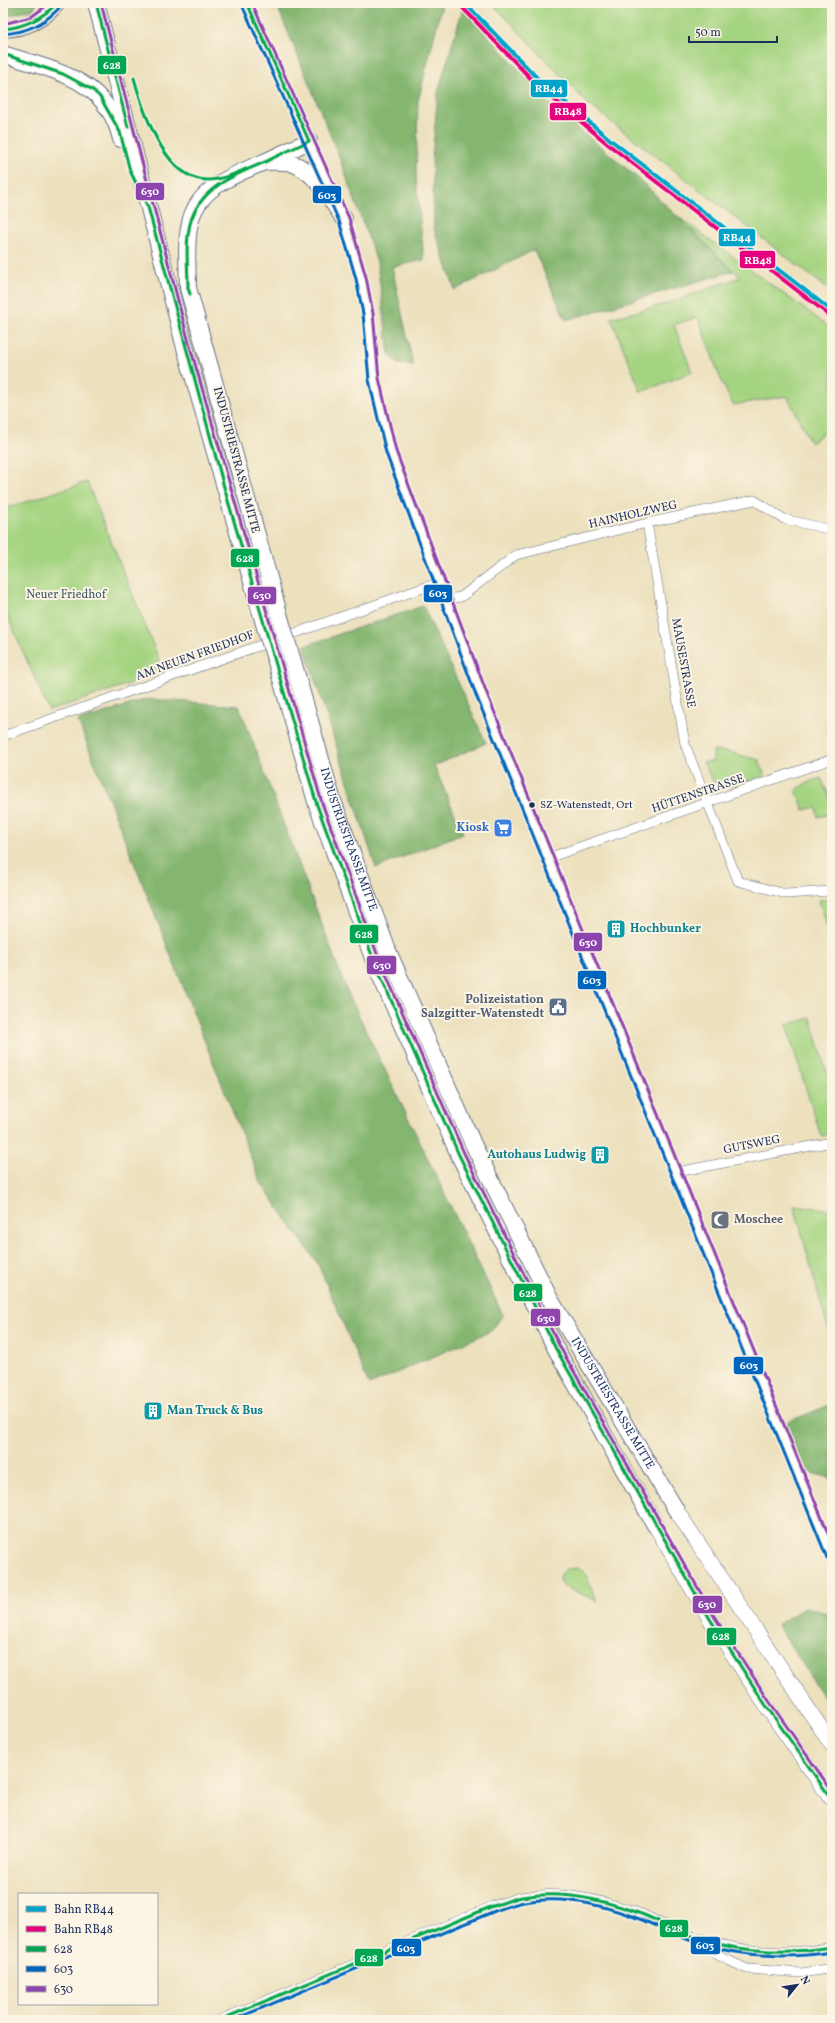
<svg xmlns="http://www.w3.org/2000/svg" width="835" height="2023" viewBox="0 0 835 2023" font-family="Vollkorn,serif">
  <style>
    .green { fill: #a5d481; stroke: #608270 }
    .forest { fill: #84b66f; stroke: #507266 }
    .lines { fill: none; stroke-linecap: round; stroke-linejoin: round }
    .minor-casing { stroke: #646d7f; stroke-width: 10 }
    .secondary-casing { stroke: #646d7f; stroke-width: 14 }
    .primary-casing { stroke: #646d7f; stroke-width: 16 }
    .trunk-casing { stroke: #646d7f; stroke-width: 18 }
    .minor { stroke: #fff; stroke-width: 9 }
    .secondary { stroke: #fff; stroke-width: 13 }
    .primary { stroke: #fff; stroke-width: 15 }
    .trunk { stroke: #fff; stroke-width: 16 }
    .trunk-bridge-casing { stroke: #646d7f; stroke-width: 18; stroke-linecap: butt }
    .trunk-bridge { stroke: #fff; stroke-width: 16 }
    .bus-1-casing { stroke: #fcf5e5; stroke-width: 6 }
    .bus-2-casing { stroke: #fcf5e5; stroke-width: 6 }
    .bus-3-casing { stroke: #fcf5e5; stroke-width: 6 }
    .bus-1 { stroke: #00a651; stroke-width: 3 }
    .bus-2 { stroke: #0065bd; stroke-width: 3 }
    .bus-3 { stroke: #8e44ad; stroke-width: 3 }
    .rail-1-casing { stroke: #fcf5e5; stroke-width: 7 }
    .rail-2-casing { stroke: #fcf5e5; stroke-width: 7 }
    .rail-1 { stroke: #01a3c8; stroke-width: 4 }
    .rail-2 { stroke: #e5007d; stroke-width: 4 }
    .bus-dot { fill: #1b2f5e; stroke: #fcf5e5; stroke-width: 1.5 }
    .labels { text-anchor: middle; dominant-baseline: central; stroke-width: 4; stroke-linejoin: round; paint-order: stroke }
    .bus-label { font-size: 11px; fill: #1b2f5e; stroke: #fcf5e5; text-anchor: start }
    .street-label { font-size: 12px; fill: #1b2f5e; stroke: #fcf5e5 }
    .park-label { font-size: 12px; fill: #3e5867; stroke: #fcf5e5 }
    .shop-label { font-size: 12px; font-weight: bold; fill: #366cbe; stroke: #fcf5e5; text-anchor: end }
    .culture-label { font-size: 12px; font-weight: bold; fill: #0d838f; stroke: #fcf5e5; text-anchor: start }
    .service-label { font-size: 12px; font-weight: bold; fill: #4e5e75; stroke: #fcf5e5; text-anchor: end }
    .worship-label { font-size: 12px; font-weight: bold; fill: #5b616d; stroke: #fcf5e5; text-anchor: start }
    .line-badge { stroke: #fcf5e5; stroke-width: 1.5 }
    .badge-label { font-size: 11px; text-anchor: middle; font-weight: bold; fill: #fff }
  </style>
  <rect width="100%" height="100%" fill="#fcf5e5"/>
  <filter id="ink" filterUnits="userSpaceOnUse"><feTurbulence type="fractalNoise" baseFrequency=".025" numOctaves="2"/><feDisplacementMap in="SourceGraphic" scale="8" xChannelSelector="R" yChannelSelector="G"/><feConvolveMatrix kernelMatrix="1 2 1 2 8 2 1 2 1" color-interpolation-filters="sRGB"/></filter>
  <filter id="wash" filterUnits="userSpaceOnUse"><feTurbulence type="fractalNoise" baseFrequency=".012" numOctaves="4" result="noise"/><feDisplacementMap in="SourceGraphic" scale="16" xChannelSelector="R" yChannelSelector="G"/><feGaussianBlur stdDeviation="0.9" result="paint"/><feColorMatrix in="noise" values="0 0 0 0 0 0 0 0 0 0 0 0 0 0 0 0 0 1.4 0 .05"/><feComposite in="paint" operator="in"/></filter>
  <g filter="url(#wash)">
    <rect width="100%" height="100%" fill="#ece0bd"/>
    <path class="green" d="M 492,3 L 832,3 L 832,292 L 587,103 Z
      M 676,215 L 832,329 L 832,433 L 828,429 L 811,443 L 787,396 L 733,405 L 721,380 L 698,317 L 674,325 L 692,372 L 641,392 L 611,318 L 666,304 L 740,277 Z
      M 87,482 L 164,672 L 49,711 L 3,606 L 3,509 Z
      M 713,750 L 728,752 L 759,760 L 765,776 L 723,789 L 713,782 L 703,762 L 713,762 Z
      M 821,778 L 831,800 L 832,814 L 818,817 L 816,807 L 804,810 L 796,790 L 809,782 Z
      M 832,899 L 832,943 L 819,900 Z
      M 811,1018 L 832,1090 L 832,1133 L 821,1136 L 786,1025 Z
      M 794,1205 L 832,1210 L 832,1344 Z
      M 579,1568 L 585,1573 L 597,1601 L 563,1586 L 559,1580 L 560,1574 L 566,1569 Z"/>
    <path class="forest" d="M 3,3 L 37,3 L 34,9 L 3,17 Z
      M 276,3 L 436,3 L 442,5 L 418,101 L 416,178 L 424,260 L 392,267 L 413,365 L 398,364 L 389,353 L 377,262 L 337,151 Z
      M 463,8 L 551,105 L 639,179 L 733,271 L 566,320 L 534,250 L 455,290 L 434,229 L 432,160 L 438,92 Z
      M 423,606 L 486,743 L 434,766 L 463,833 L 376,868 L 304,646 Z
      M 148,699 L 239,706 L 347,991 L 503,1315 L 491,1331 L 369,1385 L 318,1264 L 261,1183 L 78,721 Z
      M 832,1404 L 832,1477 L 831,1478 L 804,1471 L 785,1423 Z
      M 805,1607 L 832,1615 L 832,1709 L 777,1625 Z"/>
  </g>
  <g filter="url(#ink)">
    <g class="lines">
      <defs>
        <path id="minor" d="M 309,141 L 332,191
          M 343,216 L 361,278 L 368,313 L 374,379 L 391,452 L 481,693 L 832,1556
          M 647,523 L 685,744 L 738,881 L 786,894 L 832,891
          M 447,599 L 461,597 L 516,555 L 647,523 L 754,500 L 784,519 L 832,530
          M 3,736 L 440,582
          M 548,858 L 832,759
          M 677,1172 L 832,1142
          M 692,1938 L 715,1954 L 747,1969 L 802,1973 L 832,1968
          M 220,2020 L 493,1906 C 503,1903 512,1899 522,1897 C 562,1889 607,1901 644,1915 C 657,1921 670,1928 683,1933 C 730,1951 783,1957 832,1947"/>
        <path id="secondary" d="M 247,3 L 309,141"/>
        <path id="primary" d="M 676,1510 L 832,1745
          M 655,1525 L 710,1619 L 765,1704 L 832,1800"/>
        <g id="trunk">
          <path d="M 96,3 L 184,344 L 265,627"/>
          <path d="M 3,29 C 24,28 43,20 57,3"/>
          <path d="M 3,54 C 54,71 107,78 121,139"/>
          <path d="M 266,162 C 274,162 283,161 291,163 C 316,171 330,199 344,219"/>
          <path d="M 281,621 L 188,288 C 188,267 185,244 190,223 C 197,188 234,175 262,163 C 278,156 294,148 309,141"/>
          <path id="s1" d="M 292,658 L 332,798 L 388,951 L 473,1144 L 550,1299 L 676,1510"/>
          <path d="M 277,665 L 317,805 L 374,961 L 459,1155 L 556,1349 L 655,1525"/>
        </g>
      </defs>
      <use href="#minor" class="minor-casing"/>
      <use href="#secondary" class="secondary-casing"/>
      <use href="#primary" class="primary-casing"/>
      <use href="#trunk" class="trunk-casing"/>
      <use href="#minor" class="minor"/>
      <use href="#secondary" class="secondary"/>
      <use href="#primary" class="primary"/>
      <use href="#trunk" class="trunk"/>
      <defs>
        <path id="trunk-bridge" d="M 281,621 L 292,658
          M 265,627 L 277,665"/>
      </defs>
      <use href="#trunk-bridge" class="trunk-bridge-casing"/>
      <use href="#trunk-bridge" class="trunk-bridge"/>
      <defs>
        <path id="bus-1" d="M 96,3 L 128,127
          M 247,3 L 309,141
          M 3,29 C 25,27 42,19 57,3
          M 3,54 L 63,74 L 93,90 L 100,97 L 120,132 L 130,171 L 148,207 L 224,487 L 317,805 L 374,961 L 459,1155 L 556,1349 L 710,1619 L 765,1704 L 832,1800
          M 134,78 C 143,111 165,179 207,180 C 221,180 234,174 246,169
          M 190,294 L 188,288 C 188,267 185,245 190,224 C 199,188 234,175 265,162 C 279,155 294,148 309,141
          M 220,2020 L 493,1906 C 503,1903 512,1899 522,1897 C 562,1890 606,1900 644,1915 C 663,1923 680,1932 700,1939 C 743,1953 788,1954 832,1947"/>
        <path id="bus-2" d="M 242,5 L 339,221 L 356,279 L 363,314 L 369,380 L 386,453 L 476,695 L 827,1558
          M 3,34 C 27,32 45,24 61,6
          M 233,2020 L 495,1911 C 504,1908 514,1904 524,1902 C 563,1895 605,1905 642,1920 C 662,1928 680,1938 700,1944 C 744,1957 787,1959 832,1952"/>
        <path id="bus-3" d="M 101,3 L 189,343 L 322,803 L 379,959 L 464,1153 L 560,1347 L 714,1616 L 769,1701 L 832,1791
          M 252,3 L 349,218 L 366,277 L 373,313 L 379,378 L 396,451 L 486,691 L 832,1543
          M 3,24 L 31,17 L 50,3"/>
      </defs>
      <use href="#bus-1" class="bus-1-casing"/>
      <use href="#bus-2" class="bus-2-casing"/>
      <use href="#bus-3" class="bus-3-casing"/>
      <use href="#bus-1" class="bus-1"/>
      <use href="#bus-2" class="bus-2"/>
      <use href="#bus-3" class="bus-3"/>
      <defs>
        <path id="rail-1" d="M 465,3 L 541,82 L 612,141 L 832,311"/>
        <path id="rail-2" d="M 461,6 L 538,86 L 609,145 L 829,315"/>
      </defs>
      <use href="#rail-1" class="rail-1-casing"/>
      <use href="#rail-2" class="rail-2-casing"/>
      <use href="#rail-1" class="rail-1"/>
      <use href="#rail-2" class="rail-2"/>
    </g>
  </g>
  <defs>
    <symbol id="supermarket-square" viewBox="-11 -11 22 22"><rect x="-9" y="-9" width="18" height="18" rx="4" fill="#3f7fe0" stroke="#fcf5e5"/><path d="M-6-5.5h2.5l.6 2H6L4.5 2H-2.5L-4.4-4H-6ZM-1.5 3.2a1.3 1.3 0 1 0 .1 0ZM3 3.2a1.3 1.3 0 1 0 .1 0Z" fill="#fff"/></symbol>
    <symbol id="building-square" viewBox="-11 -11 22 22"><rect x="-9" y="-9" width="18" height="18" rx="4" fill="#0f9aa8" stroke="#fcf5e5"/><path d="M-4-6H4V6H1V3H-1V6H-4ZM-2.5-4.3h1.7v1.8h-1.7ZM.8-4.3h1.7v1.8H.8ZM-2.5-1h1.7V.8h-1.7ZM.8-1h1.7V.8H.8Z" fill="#fff"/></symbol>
    <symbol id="civic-square" viewBox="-11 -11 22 22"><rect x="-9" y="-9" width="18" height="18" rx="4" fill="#5c6f8a" stroke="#fcf5e5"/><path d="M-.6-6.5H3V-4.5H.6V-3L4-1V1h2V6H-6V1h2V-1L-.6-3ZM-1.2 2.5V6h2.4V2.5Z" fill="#fff"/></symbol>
    <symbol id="mosque-square" viewBox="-11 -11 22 22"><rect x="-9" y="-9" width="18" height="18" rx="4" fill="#6b7280" stroke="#fcf5e5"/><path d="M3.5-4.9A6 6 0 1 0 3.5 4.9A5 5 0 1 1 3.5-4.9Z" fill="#fff"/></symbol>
  </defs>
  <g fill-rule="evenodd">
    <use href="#supermarket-square" x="492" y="817" width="22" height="22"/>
    <use href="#building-square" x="605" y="918" width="22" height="22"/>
    <use href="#civic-square" x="547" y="996" width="22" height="22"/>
    <use href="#building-square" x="589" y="1144" width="22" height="22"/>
    <use href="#mosque-square" x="709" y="1209" width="22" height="22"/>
    <use href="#building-square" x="142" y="1400" width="22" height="22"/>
  </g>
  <circle class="bus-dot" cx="532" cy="805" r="3.5"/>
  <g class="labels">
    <g class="bus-label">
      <text x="540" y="805">SZ-Watenstedt, Ort</text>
    </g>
    <g class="street-label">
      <text transform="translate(236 460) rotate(75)">INDUSTRIESTRASSE MITTE</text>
      <text transform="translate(633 515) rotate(-13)">HAINHOLZWEG</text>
      <text transform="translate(195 656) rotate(-20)">AM NEUEN FRIEDHOF</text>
      <text transform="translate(683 663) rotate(80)">MAUSESTRASSE</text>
      <text transform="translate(698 794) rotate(-19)">HÜTTENSTRASSE</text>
      <text stroke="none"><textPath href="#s1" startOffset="190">INDUSTRIESTRASSE MITTE</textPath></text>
      <text transform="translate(752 1145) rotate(-11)">GUTSWEG</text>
      <text stroke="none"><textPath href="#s1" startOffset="814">INDUSTRIESTRASSE MITTE</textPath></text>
    </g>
    <g class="park-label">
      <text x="66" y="595">Neuer Friedhof</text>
    </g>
    <g class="shop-label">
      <text x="489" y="828">Kiosk</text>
    </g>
    <g class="culture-label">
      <text x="630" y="929">Hochbunker</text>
      <text x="586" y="1155" text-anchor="end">Autohaus Ludwig</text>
      <text x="167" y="1411">Man Truck &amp; Bus</text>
    </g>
    <g class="service-label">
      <text x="544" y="1000">Polizeistation<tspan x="544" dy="14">Salzgitter-Watenstedt</tspan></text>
    </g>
    <g class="worship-label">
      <text x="734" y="1220">Moschee</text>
    </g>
  </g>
  <g class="line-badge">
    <rect x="97" y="55" width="30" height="20" rx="4" fill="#00a651"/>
    <rect x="530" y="79" width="38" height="19" rx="4" fill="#01a3c8"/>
    <rect x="549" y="102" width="38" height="19" rx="4" fill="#e5007d"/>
    <rect x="135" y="182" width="30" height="19" rx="4" fill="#8e44ad"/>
    <rect x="312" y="185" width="30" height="19" rx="4" fill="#0065bd"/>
    <rect x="718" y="228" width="38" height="19" rx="4" fill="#01a3c8"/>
    <rect x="739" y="250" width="37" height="19" rx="4" fill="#e5007d"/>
    <rect x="230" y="548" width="30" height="20" rx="4" fill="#00a651"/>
    <rect x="423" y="584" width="30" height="19" rx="4" fill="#0065bd"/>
    <rect x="247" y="586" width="30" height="19" rx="4" fill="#8e44ad"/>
    <rect x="349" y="924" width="30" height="20" rx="4" fill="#00a651"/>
    <rect x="573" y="932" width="30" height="20" rx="4" fill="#8e44ad"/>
    <rect x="366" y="955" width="31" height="20" rx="4" fill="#8e44ad"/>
    <rect x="577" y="970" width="30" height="20" rx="4" fill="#0065bd"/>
    <rect x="513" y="1283" width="30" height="19" rx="4" fill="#00a651"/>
    <rect x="530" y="1308" width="31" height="19" rx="4" fill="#8e44ad"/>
    <rect x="733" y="1356" width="31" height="19" rx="4" fill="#0065bd"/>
    <rect x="692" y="1595" width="31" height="19" rx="4" fill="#8e44ad"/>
    <rect x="706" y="1627" width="31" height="19" rx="4" fill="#00a651"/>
    <rect x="659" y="1919" width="30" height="19" rx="4" fill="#00a651"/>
    <rect x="690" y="1936" width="31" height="19" rx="4" fill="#0065bd"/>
    <rect x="391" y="1938" width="31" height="19" rx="4" fill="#0065bd"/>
    <rect x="354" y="1948" width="30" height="19" rx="4" fill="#00a651"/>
  </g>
  <g class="badge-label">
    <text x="112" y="69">628</text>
    <text x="549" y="92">RB44</text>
    <text x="568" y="115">RB48</text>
    <text x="150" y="195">630</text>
    <text x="327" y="199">603</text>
    <text x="737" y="241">RB44</text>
    <text x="758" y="264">RB48</text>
    <text x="245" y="562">628</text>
    <text x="438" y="597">603</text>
    <text x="262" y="599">630</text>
    <text x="364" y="938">628</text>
    <text x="588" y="946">630</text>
    <text x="382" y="969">630</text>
    <text x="592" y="984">603</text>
    <text x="528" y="1297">628</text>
    <text x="546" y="1322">630</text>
    <text x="749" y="1369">603</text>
    <text x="707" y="1608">630</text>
    <text x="721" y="1640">628</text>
    <text x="674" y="1932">628</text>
    <text x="705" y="1949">603</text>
    <text x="406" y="1952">603</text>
    <text x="369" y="1962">628</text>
  </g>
  <rect width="835" height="2023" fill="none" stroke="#fcf5e5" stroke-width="16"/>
  <rect x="18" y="1893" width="140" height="112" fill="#fcf5e5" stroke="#a2a6af"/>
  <rect x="26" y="1906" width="20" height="6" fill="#01a3c8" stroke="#a2a6af"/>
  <text x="54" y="1913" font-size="12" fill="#1b2f5e">Bahn RB44</text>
  <rect x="26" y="1926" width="20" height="6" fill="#e5007d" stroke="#a2a6af"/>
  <text x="54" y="1933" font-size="12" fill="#1b2f5e">Bahn RB48</text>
  <rect x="26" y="1946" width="20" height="6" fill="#00a651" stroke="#a2a6af"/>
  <text x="54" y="1953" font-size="12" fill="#1b2f5e">628</text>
  <rect x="26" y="1966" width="20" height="6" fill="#0065bd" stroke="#a2a6af"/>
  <text x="54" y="1973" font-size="12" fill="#1b2f5e">603</text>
  <rect x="26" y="1986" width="20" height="6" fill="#8e44ad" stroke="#a2a6af"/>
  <text x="54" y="1993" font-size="12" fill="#1b2f5e">630</text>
  <g transform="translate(797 1985) rotate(60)" stroke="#fcf5e5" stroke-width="3" paint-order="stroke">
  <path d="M0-3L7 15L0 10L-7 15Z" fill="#1b2f5e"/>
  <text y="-6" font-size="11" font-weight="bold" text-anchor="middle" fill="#1b2f5e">N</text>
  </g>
  <path d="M689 36v6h88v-6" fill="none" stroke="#1b2f5e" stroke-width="2"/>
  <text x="695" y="36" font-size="12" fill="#1b2f5e" stroke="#fcf5e5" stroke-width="3" paint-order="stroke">50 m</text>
</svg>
